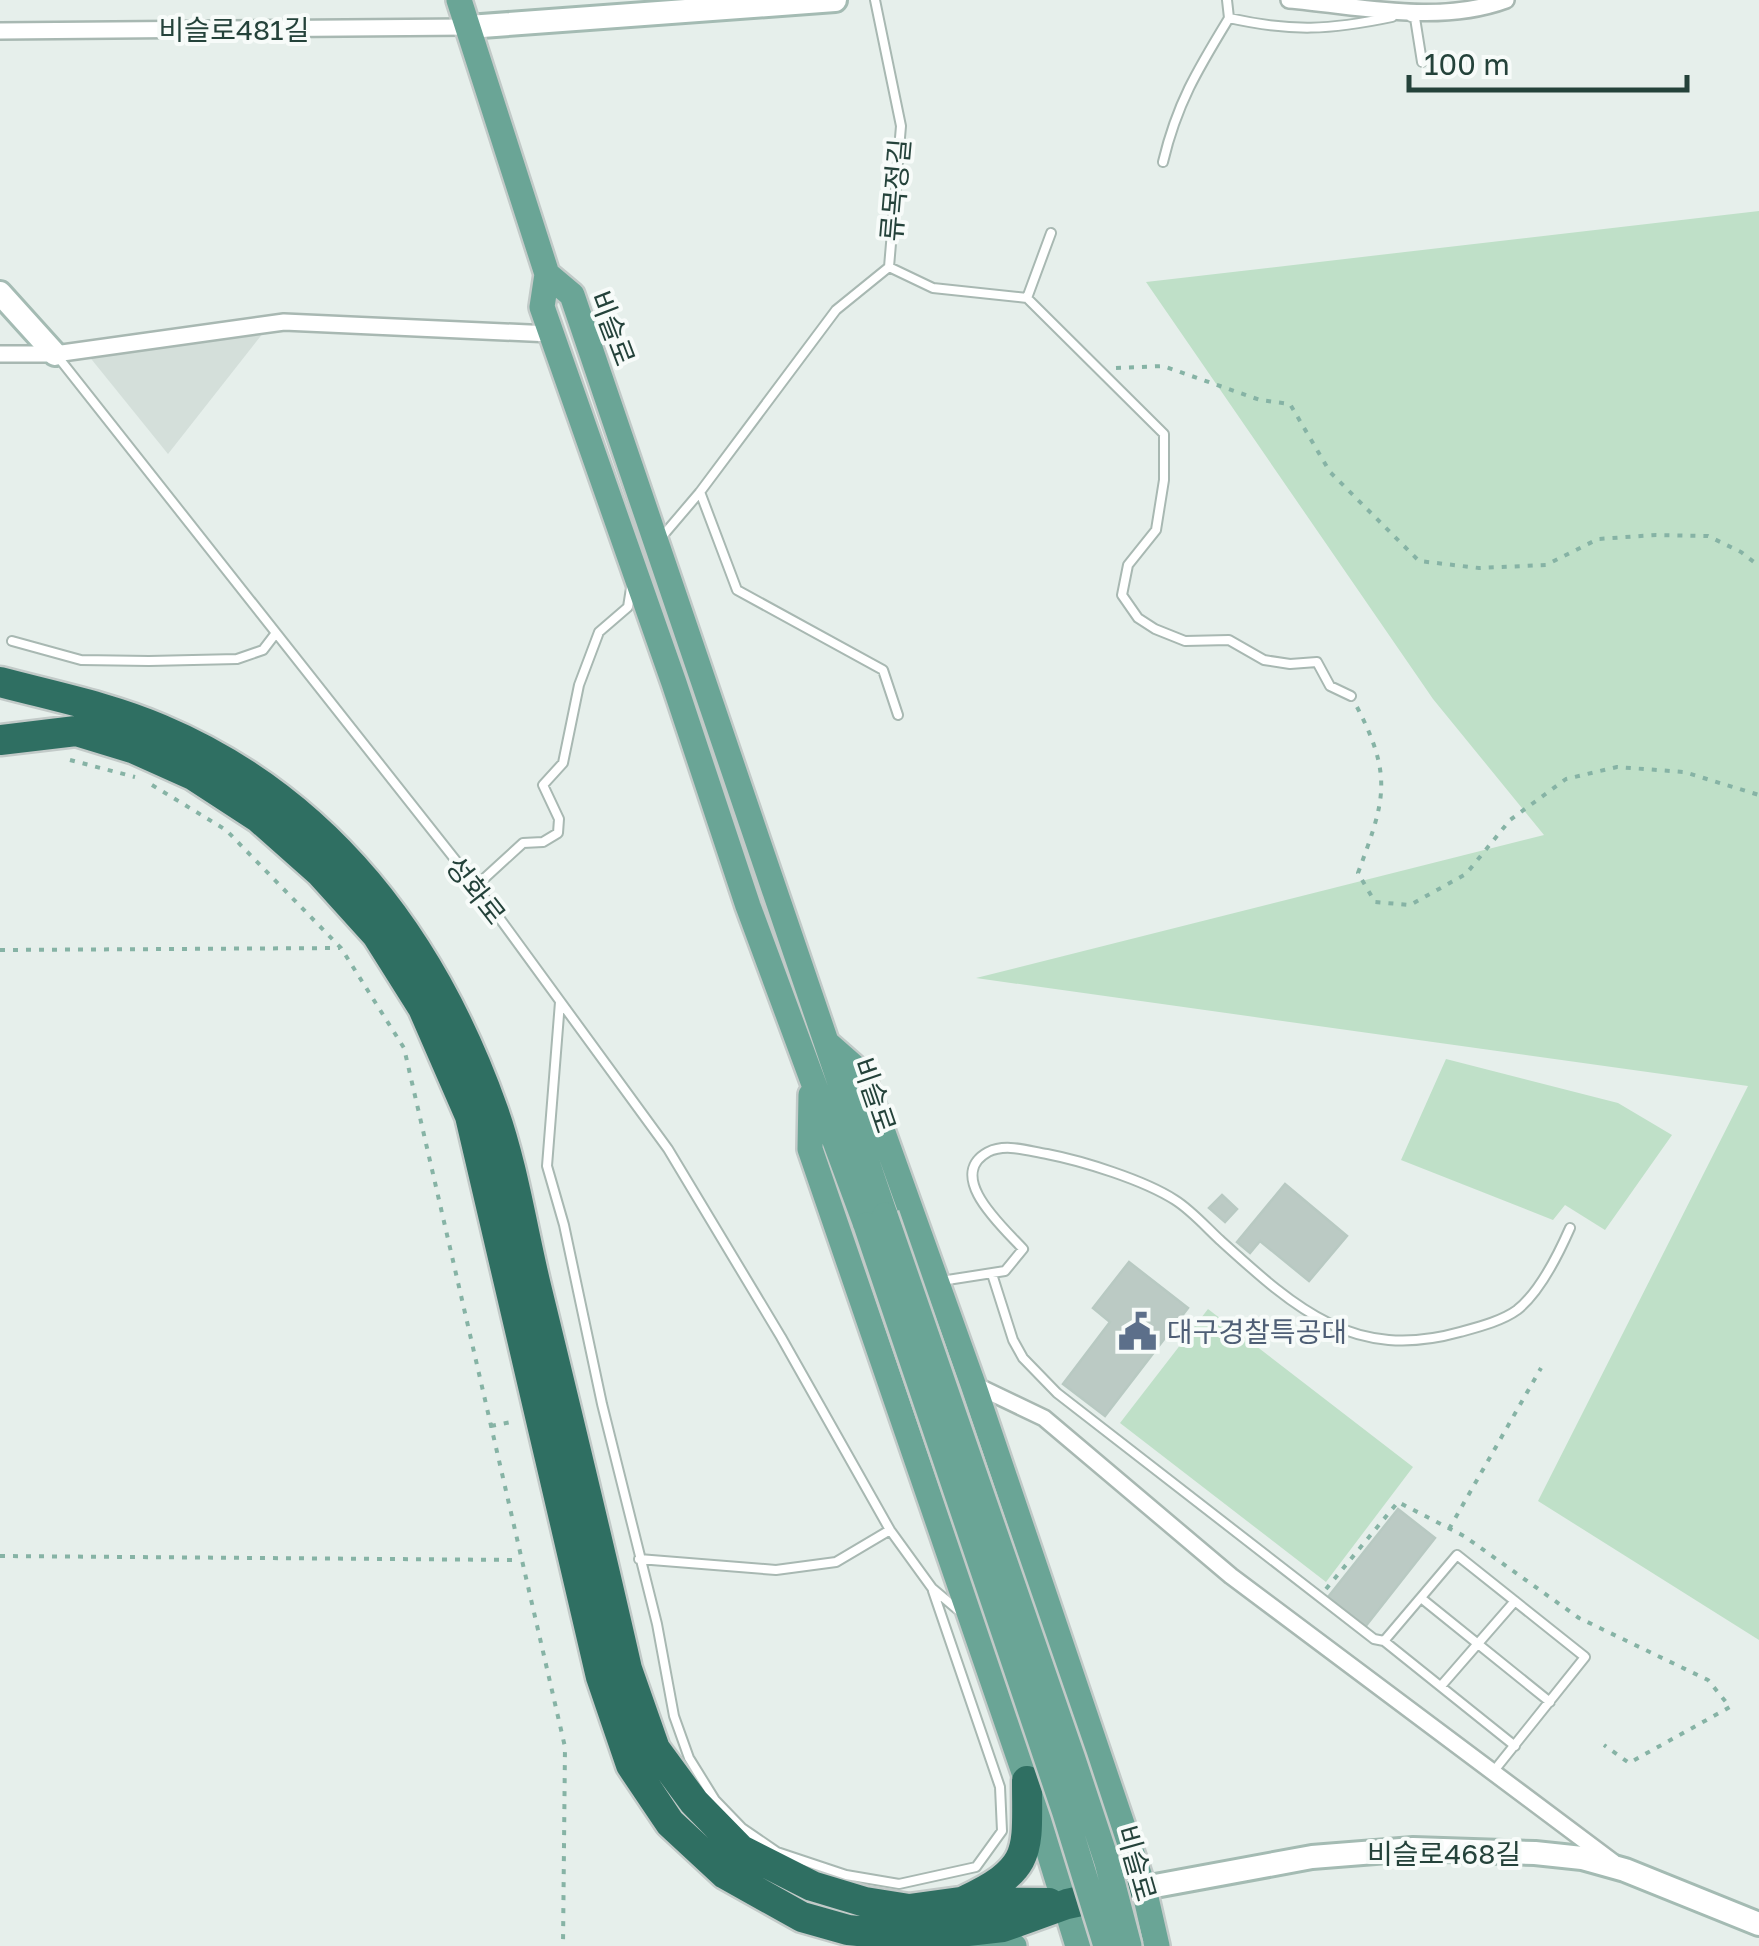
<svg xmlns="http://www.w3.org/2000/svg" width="1759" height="1946" viewBox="0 0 1759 1946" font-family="'Golos Text','Noto Sans KR',sans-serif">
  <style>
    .built { fill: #d4dfda }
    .green { fill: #bfe0c8 }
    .building { fill: #bbcac4; stroke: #b8c9c2; stroke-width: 2.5 }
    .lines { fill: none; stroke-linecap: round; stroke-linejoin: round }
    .lane-casing { stroke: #a8b8b2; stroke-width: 12 }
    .street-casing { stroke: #a8b8b2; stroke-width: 20 }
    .secondary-casing { stroke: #a4bbb3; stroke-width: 28 }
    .primary-casing { stroke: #c2cac8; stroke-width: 30 }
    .highway-casing { stroke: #c2cac8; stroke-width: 35 }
    .path { stroke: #86b3a5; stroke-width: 4; stroke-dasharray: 5 8; stroke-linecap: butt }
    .lane { stroke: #fff; stroke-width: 8 }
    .street { stroke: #fff; stroke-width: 15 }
    .secondary { stroke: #fff; stroke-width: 22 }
    .primary { stroke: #6aa596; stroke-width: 25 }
    .highway { stroke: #2f6f62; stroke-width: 30 }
    .primary-bridge-casing { stroke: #c2cac8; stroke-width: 30; stroke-linecap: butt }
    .primary-bridge { stroke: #6aa596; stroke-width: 25 }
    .labels { text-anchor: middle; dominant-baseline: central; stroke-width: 8; stroke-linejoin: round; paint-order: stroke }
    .street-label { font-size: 28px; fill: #24423a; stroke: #f7fbf9 }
    .service-label { font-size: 28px; fill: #4e5e75; stroke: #f7fbf9; text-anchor: start }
  </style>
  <rect width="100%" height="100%" fill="#e6efeb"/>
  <path class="built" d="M 271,323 L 168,454 L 88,355 Z"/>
  <path class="green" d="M 1759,211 L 1759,1640 L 1538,1501 L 1748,1086 L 976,978 L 1544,835 L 1433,699 L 1146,282 Z
    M 1446,1059 L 1618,1103 L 1672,1135 L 1605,1230 L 1565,1205 L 1553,1220 L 1401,1160 Z
    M 1208,1309 L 1413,1467 L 1326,1582 L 1120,1423 Z"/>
  <path class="building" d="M 1285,1184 L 1347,1236 L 1309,1281 L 1260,1241 L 1250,1253 L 1237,1242 Z
    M 1222,1195 L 1237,1209 L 1225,1222 L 1209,1208 Z
    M 1129,1262 L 1188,1308 L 1105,1416 L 1063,1384 L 1110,1322 L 1093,1308 Z
    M 1398,1509 L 1435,1538 L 1365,1627 L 1328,1597 Z"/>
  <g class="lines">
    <defs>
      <path id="lane" d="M 1411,17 L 1415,18 L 1422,62
        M 1229,18 C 1292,32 1330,30 1392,17
        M 1163,162 C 1177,103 1198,69 1229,18 L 1227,0
        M 889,267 L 933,288 L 1027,298 L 1164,434 L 1164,480 L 1156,530 L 1128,565 L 1122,595 L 1138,618 L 1155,629 L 1185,641 L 1229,640 L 1264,660 L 1290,664 L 1317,662 L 1330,686 L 1351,696
        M 1027,298 L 1051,233
        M 58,357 L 476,886 L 668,1149 L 781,1337 L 890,1530 L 932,1588 L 958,1610
        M 700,492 L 737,590 L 883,670 L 898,715
        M 660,539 L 700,492 L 836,310 L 889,267 L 901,126 L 875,0
        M 12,641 L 81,660 L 149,661 L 237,659 L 263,650 L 276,633
        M 476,886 L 523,843 L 543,842 L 558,833 L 559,819 L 543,785 L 563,763 L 579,685 L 599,632 L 628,607 L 631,588
        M 560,1002 L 547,1166 L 564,1225 L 602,1404 L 657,1624 L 674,1716 L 689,1758 L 715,1800 L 742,1828 L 777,1852 L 846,1875 L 899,1884 L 976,1867 L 1002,1831 L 1000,1787 L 933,1591
        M 992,1274 L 1013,1340 L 1023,1358 L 1057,1393 L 1374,1639 L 1384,1641
        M 941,1281 L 1005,1271 L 1023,1249 C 1005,1229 944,1176 988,1152 C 1006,1143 1028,1151 1047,1154 C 1083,1161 1144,1180 1175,1200 C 1191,1210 1206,1227 1220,1240 C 1295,1308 1353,1362 1460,1332 C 1478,1327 1502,1321 1517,1310 C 1540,1292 1559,1253 1570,1228
        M 639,1559 L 776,1570 L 836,1562 L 890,1530
        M 1421,1598 L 1550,1702
        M 1441,1686 L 1515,1601
        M 1493,1772 L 1585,1657 L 1457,1555 L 1384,1641 L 1515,1746"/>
      <path id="street" d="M 1289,0 C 1360,6 1438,25 1506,0
        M 0,31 L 468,27
        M 0,354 L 55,354 L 284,322 L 551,334
        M 973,1384 L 1044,1418 L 1231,1576 L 1613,1862"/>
      <path id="secondary" d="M 468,27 L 835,0
        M 0,293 L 55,354
        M 1128,1891 L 1312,1857 L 1413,1849 L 1535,1853 L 1582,1858 L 1625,1870 L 1759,1924"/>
      <path id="primary" d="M 459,0 L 547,274 L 542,307 L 674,683 L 748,906 L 866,1225
        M 547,274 L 572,295 L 885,1215
        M 829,1045 L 862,1074 L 973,1384 L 1144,1889 L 1157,1946
        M 811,1095 L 810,1149 L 1027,1781 L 1078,1946
        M 974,1938 L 999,1940 L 1014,1946"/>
      <path id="highway" d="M 0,682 C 53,696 109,707 160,729 C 328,800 433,941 493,1110 C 513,1166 522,1228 536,1286 C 567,1413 598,1541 627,1669 L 655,1749 L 694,1802 L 741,1850 L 812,1886 L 865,1902 L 909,1909 L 960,1902 L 1049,1903
        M 0,740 L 76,731 L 135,749 L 193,775 L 259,818 L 320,872 L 377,935 L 423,1008 L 470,1116 L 601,1677 L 631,1765 L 670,1823 L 725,1874 L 802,1917 L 848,1930 L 916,1937 L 1003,1927 L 1067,1904 L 1118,1893
        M 964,1901 C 1034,1868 1027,1852 1027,1781"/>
    </defs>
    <use href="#lane" class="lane-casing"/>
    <use href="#street" class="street-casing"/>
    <use href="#secondary" class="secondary-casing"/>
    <use href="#primary" class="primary-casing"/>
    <use href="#highway" class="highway-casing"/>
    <path class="path" d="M 1116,368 L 1163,366 L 1260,400 L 1290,404 L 1330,472 L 1419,561 L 1479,568 L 1546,565 L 1598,539 L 1656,535 L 1708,536 L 1741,552 L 1759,566
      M 1357,707 C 1394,778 1384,802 1358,873 L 1375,902 L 1410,905 L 1466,874 L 1510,820 L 1566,779 L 1617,767 L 1684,772 L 1759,795
      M 70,760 L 135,777
      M 152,785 L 226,830 L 341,948 L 404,1048 L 565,1747 L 563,1946
      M 0,950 L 340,948
      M 491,1426 L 516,1421
      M 1449,1529 L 1541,1368
      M 0,1556 L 520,1560
      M 1326,1589 L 1398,1502 L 1464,1536 L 1579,1618 L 1708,1680 L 1730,1707 L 1629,1763 L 1604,1745"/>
    <use href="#lane" class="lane"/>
    <use href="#street" class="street"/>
    <use href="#secondary" class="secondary"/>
    <use href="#primary" class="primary"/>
    <use href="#highway" class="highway"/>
    <defs>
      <path id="primary-bridge" d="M 885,1215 L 1073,1759 L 1107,1862 L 1129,1946
        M 866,1225 L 1065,1813 L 1106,1946"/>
    </defs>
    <use href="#primary-bridge" class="primary-bridge-casing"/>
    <use href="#primary-bridge" class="primary-bridge"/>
  </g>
  <defs>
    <symbol id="civic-bare" viewBox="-9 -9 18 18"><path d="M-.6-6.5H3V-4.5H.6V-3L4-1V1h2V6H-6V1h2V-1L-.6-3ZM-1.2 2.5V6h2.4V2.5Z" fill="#5c6f8a" stroke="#f7fbf9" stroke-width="2.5" paint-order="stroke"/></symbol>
  </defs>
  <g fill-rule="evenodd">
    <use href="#civic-bare" x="1110" y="1304" width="55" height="55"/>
  </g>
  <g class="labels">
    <g class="street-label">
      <text x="234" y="29">비슬로481길</text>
      <text transform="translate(895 190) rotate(-85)">류목정길</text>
      <text transform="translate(613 328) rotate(69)">비슬로</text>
      <text transform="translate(476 890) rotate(52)">성화로</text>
      <text transform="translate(875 1095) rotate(71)">비슬로</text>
      <text x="1444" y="1853">비슬로468길</text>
      <text transform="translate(1137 1863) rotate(74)">비슬로</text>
    </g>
    <g class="service-label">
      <text x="1167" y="1331">대구경찰특공대</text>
    </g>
  </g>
  <path d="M1409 75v15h278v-15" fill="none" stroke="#24423a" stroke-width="5"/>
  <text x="1424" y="75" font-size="30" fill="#24423a" stroke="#f7fbf9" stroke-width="8" paint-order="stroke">100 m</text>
</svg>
